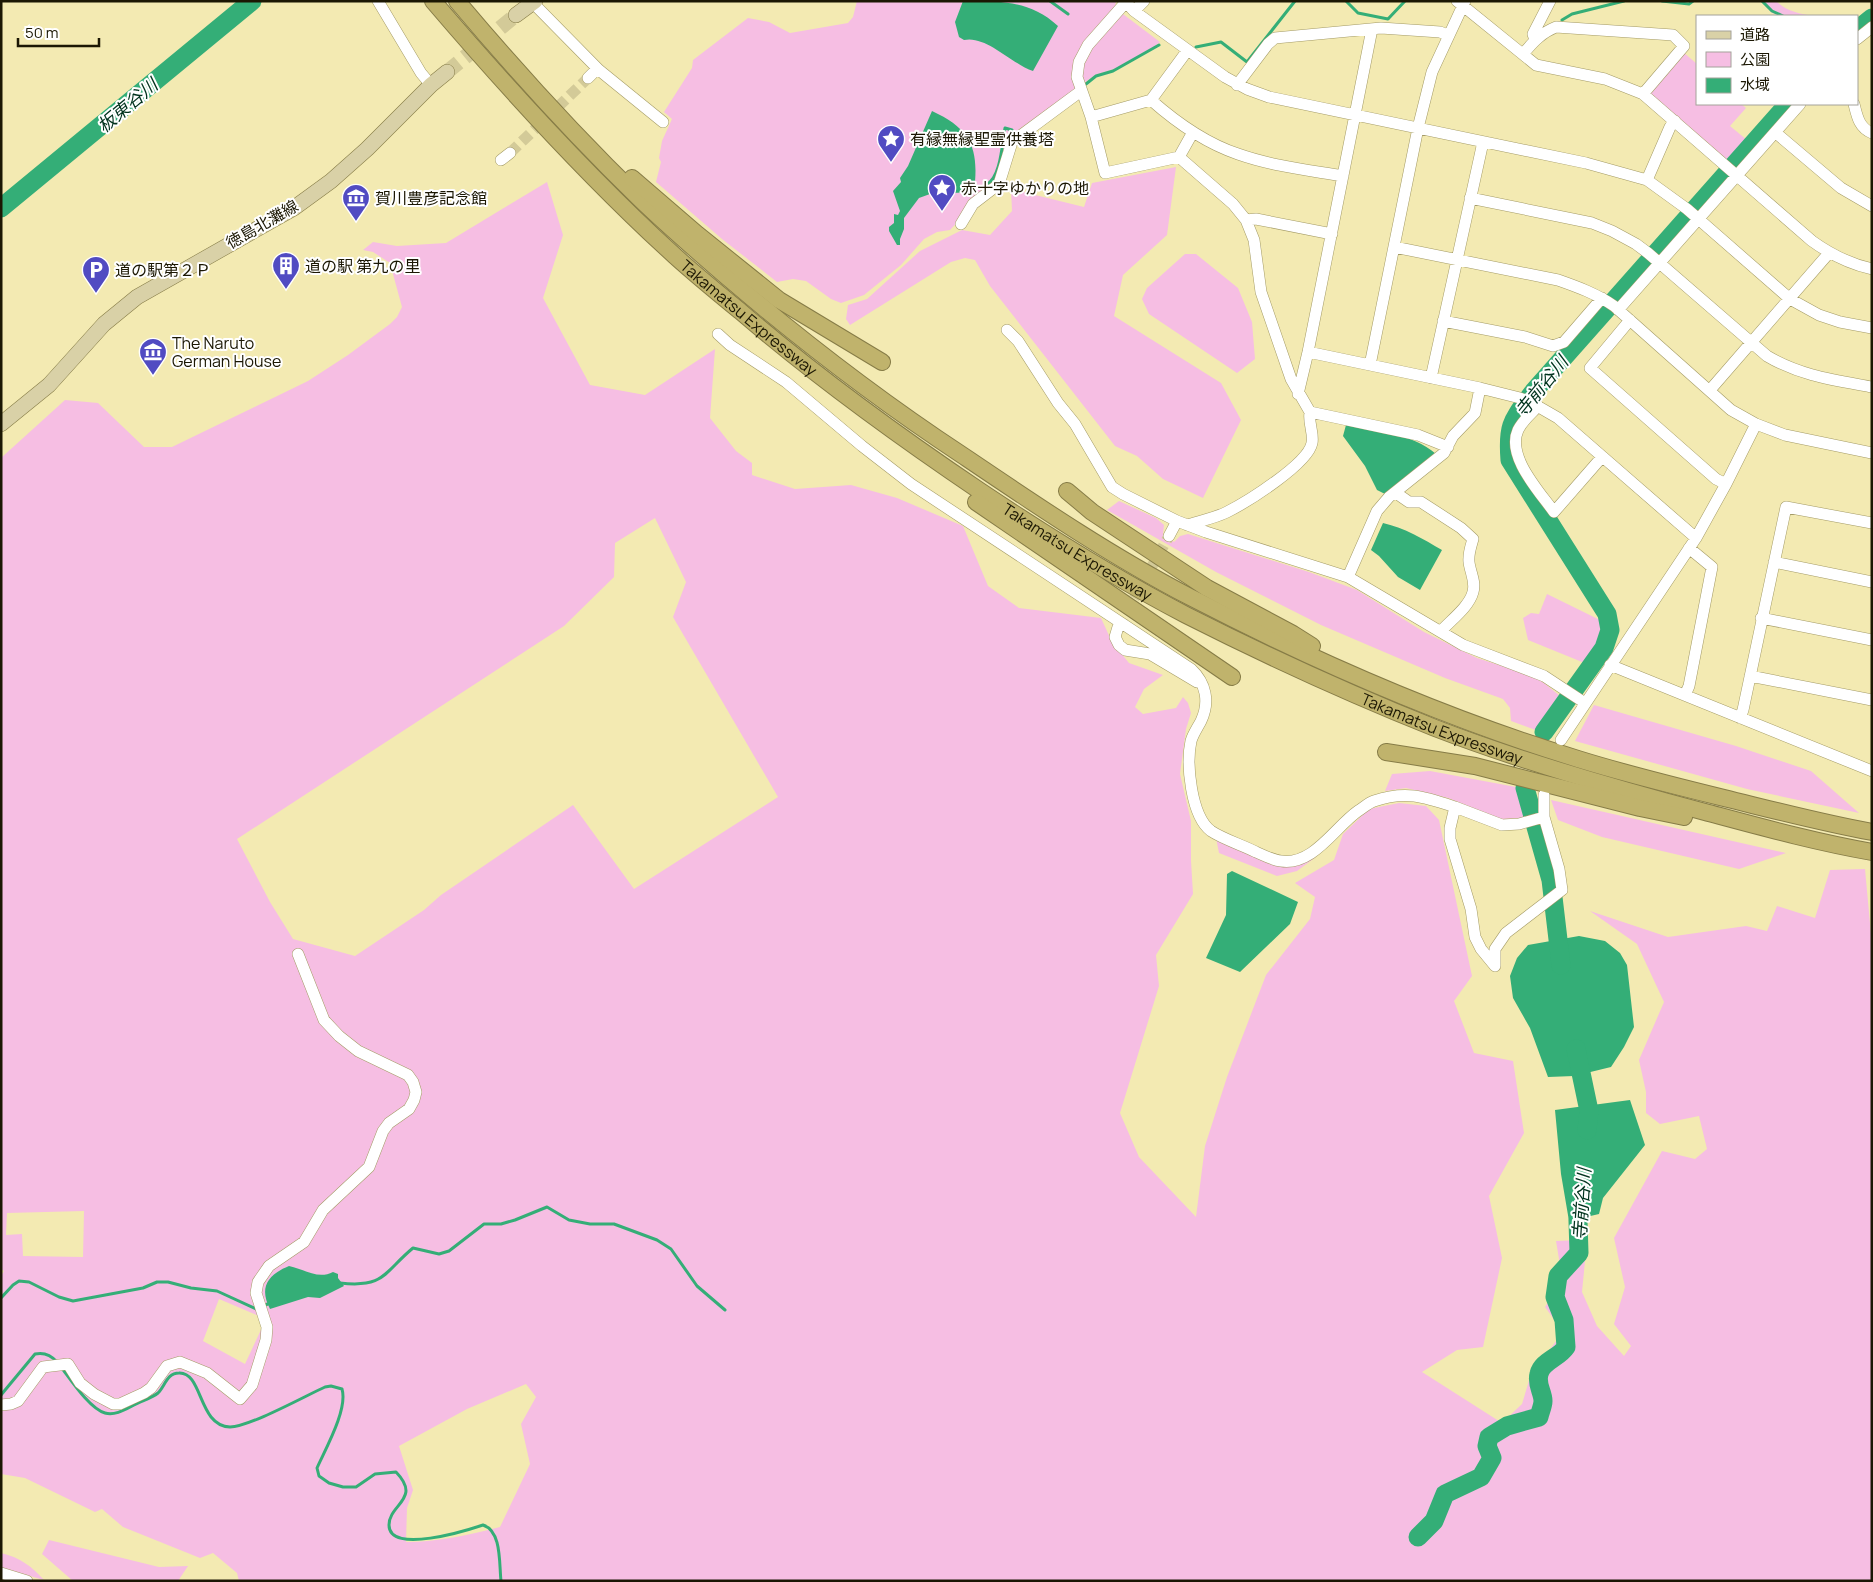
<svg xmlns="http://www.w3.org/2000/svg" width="1873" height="1582" viewBox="0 0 1873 1582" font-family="Manrope,'Noto Sans JP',sans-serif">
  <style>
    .green { fill: #f6bee3; fill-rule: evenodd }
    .water { fill: #34ae77 }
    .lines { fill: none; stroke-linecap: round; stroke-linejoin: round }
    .stream { stroke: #34ae77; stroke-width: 3 }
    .river { stroke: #34ae77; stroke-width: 19 }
    .minor-tunnel { stroke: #d3ca98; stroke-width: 11; stroke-dasharray: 11 5.5; stroke-linecap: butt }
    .major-tunnel { stroke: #d3ca98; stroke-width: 15; stroke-dasharray: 15 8; stroke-linecap: butt }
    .minor-casing { stroke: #a49b66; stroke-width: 12 }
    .major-casing { stroke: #867c47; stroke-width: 16 }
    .highway-casing { stroke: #867c47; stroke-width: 18 }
    .minor { stroke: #fff; stroke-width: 11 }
    .major { stroke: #d9d1a7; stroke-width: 15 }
    .highway { stroke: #c0b36c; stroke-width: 16 }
    .labels { text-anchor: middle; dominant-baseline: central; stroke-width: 4; stroke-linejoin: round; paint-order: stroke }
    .poi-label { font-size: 16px; fill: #1b1703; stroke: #fff; text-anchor: start }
    .street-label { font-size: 16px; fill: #1b1703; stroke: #fff }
    .water-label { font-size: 18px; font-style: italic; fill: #00321d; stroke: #fff }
  </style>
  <rect width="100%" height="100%" fill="#f3eab2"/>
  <path class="green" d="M 857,1 L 1116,1 L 1115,8 L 1160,42 L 1155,46 L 1117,68 L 1095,75 L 1010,136 L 1007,139 L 996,181 L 950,230 L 937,232 L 924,239 L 901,265 L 864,295 L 841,303 L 831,299 L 806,281 L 793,279 L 777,282 L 722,239 L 656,182 L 661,162 L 659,158 L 662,141 L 672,119 L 664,112 L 692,68 L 693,60 L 748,18 L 769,22 L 790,33 L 848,23 L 853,17 Z
    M 1761,1 L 1776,1 C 1786,11 1799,14 1814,16 L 1782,16 L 1772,13 Z
    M 1683,52 L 1697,64 L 1697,104 L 1741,104 L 1746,108 L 1730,126 L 1747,140 L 1728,162 L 1649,94 Z
    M 1176,167 L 1167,235 L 1123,275 L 1114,316 L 1221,383 L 1241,420 L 1203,498 L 1163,479 L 1137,456 L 1115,446 L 990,286 L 975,260 L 965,258 L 951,262 L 850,325 L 846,319 L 848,305 L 867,299 L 920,251 L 962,230 L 990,235 L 1012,211 L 1011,189 L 1084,207 L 1092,183 Z
    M 547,182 L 563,235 L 543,298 L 590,385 L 645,395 L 715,349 L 710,418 L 736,451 L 752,463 L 752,475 L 795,489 L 851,485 L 897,498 L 963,526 L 988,586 L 1019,608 L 1101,618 L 1112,642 L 1129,663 L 1163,675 L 1144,689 L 1135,707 L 1143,714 L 1176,708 L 1183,697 L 1188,703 L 1191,713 L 1186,729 L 1180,774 L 1191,821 L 1191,861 L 1193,894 L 1156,955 L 1159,986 L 1120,1113 L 1139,1157 L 1196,1217 L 1205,1146 L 1227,1077 L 1266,975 L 1310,919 L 1315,897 L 1295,883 L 1334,860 L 1343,834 L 1369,809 L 1399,803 L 1426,806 L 1439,820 L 1472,976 L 1454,1001 L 1474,1053 L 1513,1061 L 1524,1133 L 1489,1196 L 1502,1258 L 1483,1347 L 1457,1350 L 1422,1372 L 1502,1423 L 1522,1404 L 1531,1374 L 1563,1332 L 1545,1307 L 1559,1286 L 1561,1271 L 1556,1241 L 1581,1240 L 1586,1251 L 1582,1292 L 1597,1326 L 1624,1356 L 1631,1346 L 1614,1324 L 1625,1287 L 1614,1238 L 1662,1151 L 1695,1159 L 1707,1149 L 1699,1116 L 1660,1124 L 1646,1113 L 1646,1092 L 1639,1060 L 1664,1002 L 1637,944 L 1590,911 L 1668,937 L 1746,926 L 1767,931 L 1777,906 L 1815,918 L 1830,870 L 1865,869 L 1872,945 L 1872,1581 L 239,1581 L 237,1573 L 213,1553 L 200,1558 L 123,1527 L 102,1509 L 95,1512 L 25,1478 L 1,1474 L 1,1276 L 4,1271 L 1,1269 L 1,458 L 65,400 L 98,403 L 144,447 L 172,447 L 308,381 L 348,355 L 390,324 L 397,317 L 402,307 L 390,263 L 373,252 L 363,250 L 373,242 L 397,246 L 446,243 ZM 655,518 L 686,582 L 673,617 L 778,797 L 634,889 L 573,805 L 441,895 L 424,910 L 355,956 L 293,939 L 270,902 L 237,839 L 564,626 L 614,577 L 615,543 ZM 84,1211 L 83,1257 L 23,1256 L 22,1234 L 6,1235 L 7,1213 ZM 219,1299 L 266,1319 L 245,1364 L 203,1341 ZM 526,1384 L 536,1397 L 521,1424 L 530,1464 L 500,1527 C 468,1535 439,1542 406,1542 L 407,1508 L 413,1490 L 399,1446 L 467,1409 Z
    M 1185,254 L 1196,254 L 1238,288 L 1252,322 L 1255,359 L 1237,373 L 1149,314 L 1142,299 L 1147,288 Z
    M 1119,501 L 1156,518 L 1164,525 L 1163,534 L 1174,542 L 1180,536 L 1188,534 L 1309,572 L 1357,590 L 1424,632 L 1477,658 L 1530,675 L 1544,683 L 1560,696 L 1541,732 L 1511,721 L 1510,708 L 1503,699 L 1445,678 L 1321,625 L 1216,572 L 1107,510 Z
    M 1547,594 L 1604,622 L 1605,634 L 1587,664 L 1528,640 L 1523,618 L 1531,613 L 1539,614 Z
    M 1594,705 L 1736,746 L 1811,771 L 1859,813 L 1747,789 L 1575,741 Z
    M 1430,771 L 1516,787 L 1524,818 L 1501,819 L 1448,798 L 1406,788 L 1385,791 L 1392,774 Z
    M 1551,800 L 1786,853 L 1739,869 L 1602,837 L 1558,820 Z
    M 1216,838 L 1296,865 L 1316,857 L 1297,871 L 1277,876 L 1219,853 Z
    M 49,1540 L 159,1567 L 188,1566 L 178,1581 L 73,1581 L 42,1554 Z
    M 1,1553 C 21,1558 31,1566 44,1580 L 1,1568 Z"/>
  <path class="water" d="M 963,1 C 999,1 1030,0 1058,26 L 1033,71 C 1012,64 986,35 964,40 L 959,37 L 955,22 Z
    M 932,111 C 973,130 979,150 974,192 L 930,194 L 919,198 L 904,218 L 904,229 L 900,239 L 900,245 L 897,245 L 889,231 L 889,227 L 894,223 L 894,214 L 898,215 L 900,211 L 893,191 L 901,182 L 900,178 L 908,166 Z
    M 1346,425 C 1376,431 1412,433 1436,454 L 1385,494 L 1377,490 L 1365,466 L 1343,436 Z
    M 1383,523 C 1405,528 1423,539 1442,550 L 1420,590 L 1398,577 L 1379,556 L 1371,550 Z
    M 1232,871 L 1298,902 L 1290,924 L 1240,972 L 1206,958 L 1226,915 L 1227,874 Z
    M 1579,936 L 1605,941 L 1620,953 L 1627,965 L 1634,1027 L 1624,1047 L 1611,1067 L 1574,1076 L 1548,1077 L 1530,1028 L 1513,998 L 1510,976 L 1517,958 L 1528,945 Z
    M 1630,1100 L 1645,1145 L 1603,1198 L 1599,1214 L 1569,1221 L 1561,1174 L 1555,1110 Z
    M 289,1266 C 304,1269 318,1280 333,1272 L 338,1274 L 338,1278 L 344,1286 L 320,1298 L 308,1297 L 270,1309 C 259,1288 267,1275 289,1266 Z"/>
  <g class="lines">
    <path class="stream" d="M 1050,1 L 1068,14
      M 1346,1 L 1358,13 L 1388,19 L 1405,1
      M 1662,1 L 1689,4 L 1693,1
      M 1762,1 L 1772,11 L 1783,16
      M 1562,20 L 1572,14 L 1624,1
      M 1196,47 L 1221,42 L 1247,62 L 1295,1
      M 1086,84 L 1096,76 L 1113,71 L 1159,45
      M 986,185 C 1001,178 1002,144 1005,128 L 1012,130
      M 340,1283 C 385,1288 383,1273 413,1248 L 439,1254 L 449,1251 L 484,1224 L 501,1224 L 515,1220 L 547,1207 L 569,1220 L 590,1224 L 614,1224 L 657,1240 L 671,1249 L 697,1286 L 725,1310
      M 1,1298 L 13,1285 L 19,1281 L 29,1282 L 59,1297 L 73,1301 L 143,1288 L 157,1282 L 168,1282 L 191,1288 L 217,1291 L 256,1309 L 270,1303
      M 61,1367 C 71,1380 90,1409 105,1413 C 115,1416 126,1409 134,1405 C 141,1401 152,1398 158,1393 C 165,1386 167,1373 179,1373 C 203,1372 198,1426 230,1427 C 249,1427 305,1396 325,1387 L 331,1386 L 342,1389 C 348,1409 326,1448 317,1468 L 319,1476 L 329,1483 L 343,1487 L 356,1487 L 375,1474 L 396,1472 C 422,1499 389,1504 389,1525 C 389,1555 468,1530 483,1525 C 502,1531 499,1564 501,1581
      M 1,1395 L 35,1354 C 44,1352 51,1355 57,1362"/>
    <path class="river" d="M 1857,30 L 1872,18
      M 1,208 L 252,1
      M 1544,732 L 1604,648 L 1610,630 L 1607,614 L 1510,460 C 1507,423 1513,420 1534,391 L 1788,104
      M 1525,788 L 1551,880 L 1561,965
      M 1576,1049 L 1589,1111 L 1587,1130
      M 1418,1537 L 1434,1521 L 1445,1494 L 1481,1477 L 1492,1458 L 1487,1446 L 1489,1437 L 1507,1426 L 1539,1417 C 1540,1412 1543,1406 1543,1401 C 1543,1392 1536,1385 1539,1374 C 1542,1361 1559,1358 1566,1347 L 1564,1320 L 1555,1297 L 1558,1276 L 1579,1253 L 1578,1221 L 1581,1195"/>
    <path class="minor-tunnel" d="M 510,153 L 588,78
      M 1118,627 L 1169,536"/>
    <path class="major-tunnel" d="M 447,72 L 516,15"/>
    <defs>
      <path id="minor" d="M 378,1 L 421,73 L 431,85
        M 531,1 L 599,70 L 663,122
        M 1125,1 L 1134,11 L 1225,77 L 1247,89 L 1269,97 L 1586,163 L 1647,180 L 1687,209 L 1790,299 L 1819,315 L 1840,322 L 1872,328
        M 1457,1 L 1536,65 L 1605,79 L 1643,94 L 1812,241 C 1830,254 1850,264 1872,269
        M 1134,11 L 1144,1
        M 1857,39 L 1872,27
        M 1535,40 L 1533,34 L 1550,1
        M 1187,51 L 1151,100 C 1177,123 1205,143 1238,154 C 1272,166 1308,170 1343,176
        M 1523,54 C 1533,42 1541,33 1556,27 L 1673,35 L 1684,46 L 1643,94
        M 588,78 L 597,69
        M 1237,85 L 1268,44 L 1275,38 L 1381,28 L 1440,32 L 1448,35
        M 1151,100 L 1091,117 L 1105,173 L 1179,157 L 1233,204 L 1246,220 L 1256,219 L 1332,234
        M 1854,104 C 1857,116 1859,128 1872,133
        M 1091,117 L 1077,77 L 1079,62 L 1088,45 L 1126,2
        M 1776,133 L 1841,188 L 1872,206
        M 1179,157 L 1193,132
        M 501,160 L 510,153
        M 1647,180 L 1670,127 L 1675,121
        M 1470,198 L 1592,223 L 1612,231 L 1636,244 L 1648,253 L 1767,356 C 1801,376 1834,380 1872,387
        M 1246,220 L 1254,240 L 1261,292 L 1291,379 L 1310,412 L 1418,435 L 1448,447
        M 961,224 L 973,204 L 999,184 L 1012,142 L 1081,91
        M 1394,247 L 1558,280 C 1578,287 1597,294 1614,306 L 1731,410 L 1756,424 L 1785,435 L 1872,453
        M 1618,310 L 1800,104
        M 1630,320 L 1590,368 L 1716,479 L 1726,484
        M 1443,321 L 1525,337 L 1553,346 L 1564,342 L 1602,298
        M 1007,330 L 1018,341 L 1058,403 L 1075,424 L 1112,487 L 1123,494 L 1177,521 L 1206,532 L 1348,577 L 1463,645 L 1544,676 L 1585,703
        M 718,334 L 730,345 L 786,382 L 862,446 L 911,484 L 1191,669 C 1206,683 1210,702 1201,721 C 1198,727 1193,734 1191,741 C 1186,764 1191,816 1211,831 C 1223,839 1242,845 1256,852 C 1263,855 1272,860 1281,861 C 1313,866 1335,827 1358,811 C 1363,808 1368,803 1374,801 C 1406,790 1425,797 1455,807
        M 1308,352 L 1480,388 L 1520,398 L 1532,403 L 1558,418 L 1696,538
        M 1370,365 L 1418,128 L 1432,72 L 1465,1
        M 1431,378 L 1483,142
        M 1710,390 L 1829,253
        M 1298,394 L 1308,352 L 1372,29
        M 1538,406 C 1532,413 1522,421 1518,430 C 1506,456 1539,491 1554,512 L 1602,457
        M 1396,493 L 1409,502 L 1421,502 L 1461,528 L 1473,539 C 1471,546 1468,554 1469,562 C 1470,572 1476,581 1473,592 C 1469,607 1451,620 1441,631
        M 1187,525 C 1200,521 1215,518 1227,512 C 1247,502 1308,464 1312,443 C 1314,433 1308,423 1310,412
        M 1169,536 L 1177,521
        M 1774,562 L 1872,582
        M 1348,577 L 1377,511 L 1389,497 L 1444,453 L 1453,436 L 1475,413 L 1480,388
        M 1761,618 L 1872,640
        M 1118,627 L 1115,637 L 1119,645 L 1125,650 L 1150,654 L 1197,682
        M 1610,665 L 1872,771
        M 1750,676 L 1872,700
        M 1685,695 L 1689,686 L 1712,567 L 1689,548
        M 1740,718 L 1743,710 L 1786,507 L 1872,523
        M 1561,740 L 1696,538 L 1726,484 L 1756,424
        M 1544,817 L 1519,824 L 1502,825 L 1455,807 L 1450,828 L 1450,839 L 1471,909 L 1475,937 L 1481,949 L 1495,966 L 1495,949 L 1506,933 L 1562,890 L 1559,869 L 1544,817 L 1544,795
        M 1,1405 L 11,1404 L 18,1401 L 43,1367 L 68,1364 L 80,1383 L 94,1394 L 113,1404 L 120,1404 L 144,1393 L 151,1388 L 167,1366 L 180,1362 L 207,1373 L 240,1399 L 252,1385 L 266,1340 L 267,1327 L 256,1293 L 258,1282 L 269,1266 L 304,1242 L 323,1210 L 369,1167 L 383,1131 L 389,1123 L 409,1109 L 414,1100 L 416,1092 L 413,1082 L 408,1075 L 358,1051 L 339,1036 L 324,1020 L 298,954
        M 1,1573 L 27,1581"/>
      <path id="major" d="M 516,15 L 535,1
        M 1,424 L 49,385 L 104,324 L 137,297 L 294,208 L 331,181 L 367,149 L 431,85 L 447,72"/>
      <g id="highway">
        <path id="s1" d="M 433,1 C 509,90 588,177 675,256 C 696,275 718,293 740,311 C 817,377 897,435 980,491 C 1046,535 1115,578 1186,615 C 1267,656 1350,694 1435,728 C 1523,762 1614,788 1705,812 C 1761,827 1815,842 1872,852"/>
        <path d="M 457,1 C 515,70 575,136 640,199 C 668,226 698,252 727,277 C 802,341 880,401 962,455 C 1036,505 1111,556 1190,597 C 1312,660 1447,719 1578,759 C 1626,774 1675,786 1724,798 C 1773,810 1822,823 1872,832"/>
        <path d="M 632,178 L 697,234 L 779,300 L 882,362"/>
        <path d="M 1067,491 L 1092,512 L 1207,588 L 1293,634 L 1312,646"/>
        <path d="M 976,502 L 1232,677"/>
        <path d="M 1386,752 L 1475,766 L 1640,808 L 1684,817"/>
      </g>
    </defs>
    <use href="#minor" class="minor-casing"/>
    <use href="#major" class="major-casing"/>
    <use href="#highway" class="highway-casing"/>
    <use href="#minor" class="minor"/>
    <use href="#major" class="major"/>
    <use href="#highway" class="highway"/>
  </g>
  <defs>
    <symbol id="sight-pin" viewBox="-11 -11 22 30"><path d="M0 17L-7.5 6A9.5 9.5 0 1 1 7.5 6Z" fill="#514bc2" stroke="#fff"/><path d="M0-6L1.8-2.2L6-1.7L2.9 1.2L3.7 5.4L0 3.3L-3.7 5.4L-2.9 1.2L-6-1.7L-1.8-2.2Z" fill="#fff"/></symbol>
    <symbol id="museum-pin" viewBox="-11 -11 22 30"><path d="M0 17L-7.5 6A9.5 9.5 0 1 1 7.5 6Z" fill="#514bc2" stroke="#fff"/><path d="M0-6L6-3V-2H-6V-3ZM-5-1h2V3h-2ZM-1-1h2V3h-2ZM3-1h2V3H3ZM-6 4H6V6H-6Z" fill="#fff"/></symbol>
    <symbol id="building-pin" viewBox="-11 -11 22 30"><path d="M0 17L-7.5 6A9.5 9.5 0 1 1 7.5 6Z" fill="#514bc2" stroke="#fff"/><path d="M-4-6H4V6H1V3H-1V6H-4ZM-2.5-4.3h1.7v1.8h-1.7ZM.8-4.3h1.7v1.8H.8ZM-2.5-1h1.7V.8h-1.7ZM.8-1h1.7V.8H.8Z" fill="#fff"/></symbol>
    <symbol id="parking-pin" viewBox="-11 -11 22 30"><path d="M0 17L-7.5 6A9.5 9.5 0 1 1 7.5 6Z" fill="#514bc2" stroke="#fff"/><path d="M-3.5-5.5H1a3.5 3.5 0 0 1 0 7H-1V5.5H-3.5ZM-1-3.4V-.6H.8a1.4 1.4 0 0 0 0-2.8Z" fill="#fff"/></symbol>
  </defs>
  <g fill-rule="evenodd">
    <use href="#sight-pin" x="875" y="123" width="32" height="43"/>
    <use href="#sight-pin" x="926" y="172" width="32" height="43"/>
    <use href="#museum-pin" x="340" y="182" width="32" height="43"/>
    <use href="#building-pin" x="270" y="250" width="32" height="43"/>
    <use href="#parking-pin" x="80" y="254" width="32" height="43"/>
    <use href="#museum-pin" x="137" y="336" width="32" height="43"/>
  </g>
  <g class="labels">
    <g class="poi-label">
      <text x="910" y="139">有縁無縁聖霊供養塔</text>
      <text x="961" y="188">赤十字ゆかりの地</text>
      <text x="375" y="198">賀川豊彦記念館</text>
      <text x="305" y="266">道の駅 第九の里</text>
      <text x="115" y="270">道の駅第２Ｐ</text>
      <text x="172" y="343">The Naruto<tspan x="172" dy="18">German House</tspan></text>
    </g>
    <g class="street-label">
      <text transform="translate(262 224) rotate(-30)">徳島北灘線</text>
      <text stroke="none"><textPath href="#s1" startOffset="448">Takamatsu Expressway</textPath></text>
      <text stroke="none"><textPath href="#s1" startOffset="852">Takamatsu Expressway</textPath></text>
      <text stroke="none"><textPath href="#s1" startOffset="1258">Takamatsu Expressway</textPath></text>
    </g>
    <g class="water-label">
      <text transform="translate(127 105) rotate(-40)">板東谷川</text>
      <text transform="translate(1541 386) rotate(-51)">寺前谷川</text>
      <text transform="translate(1581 1204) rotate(-86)">寺前谷川</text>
    </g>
  </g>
  <rect width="1873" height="1582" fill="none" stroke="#1b1703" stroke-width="5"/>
  <rect x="1696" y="15" width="162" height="90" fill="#ffffff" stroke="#a4a29a"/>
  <rect x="1706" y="31" width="25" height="8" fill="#d9d1a7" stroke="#a4a29a"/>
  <text x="1740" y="40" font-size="15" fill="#1b1703">道路</text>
  <rect x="1706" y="52" width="25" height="15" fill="#f6bee3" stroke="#a4a29a"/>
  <text x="1740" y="65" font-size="15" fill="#1b1703">公園</text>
  <rect x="1706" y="78" width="25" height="15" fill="#34ae77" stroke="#a4a29a"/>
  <text x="1740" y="90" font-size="15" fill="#1b1703">水域</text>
  <path d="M18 38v8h81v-8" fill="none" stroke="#1b1703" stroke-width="2.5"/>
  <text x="25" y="38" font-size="15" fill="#1b1703" stroke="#ffffff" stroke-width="4" paint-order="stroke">50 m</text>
</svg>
